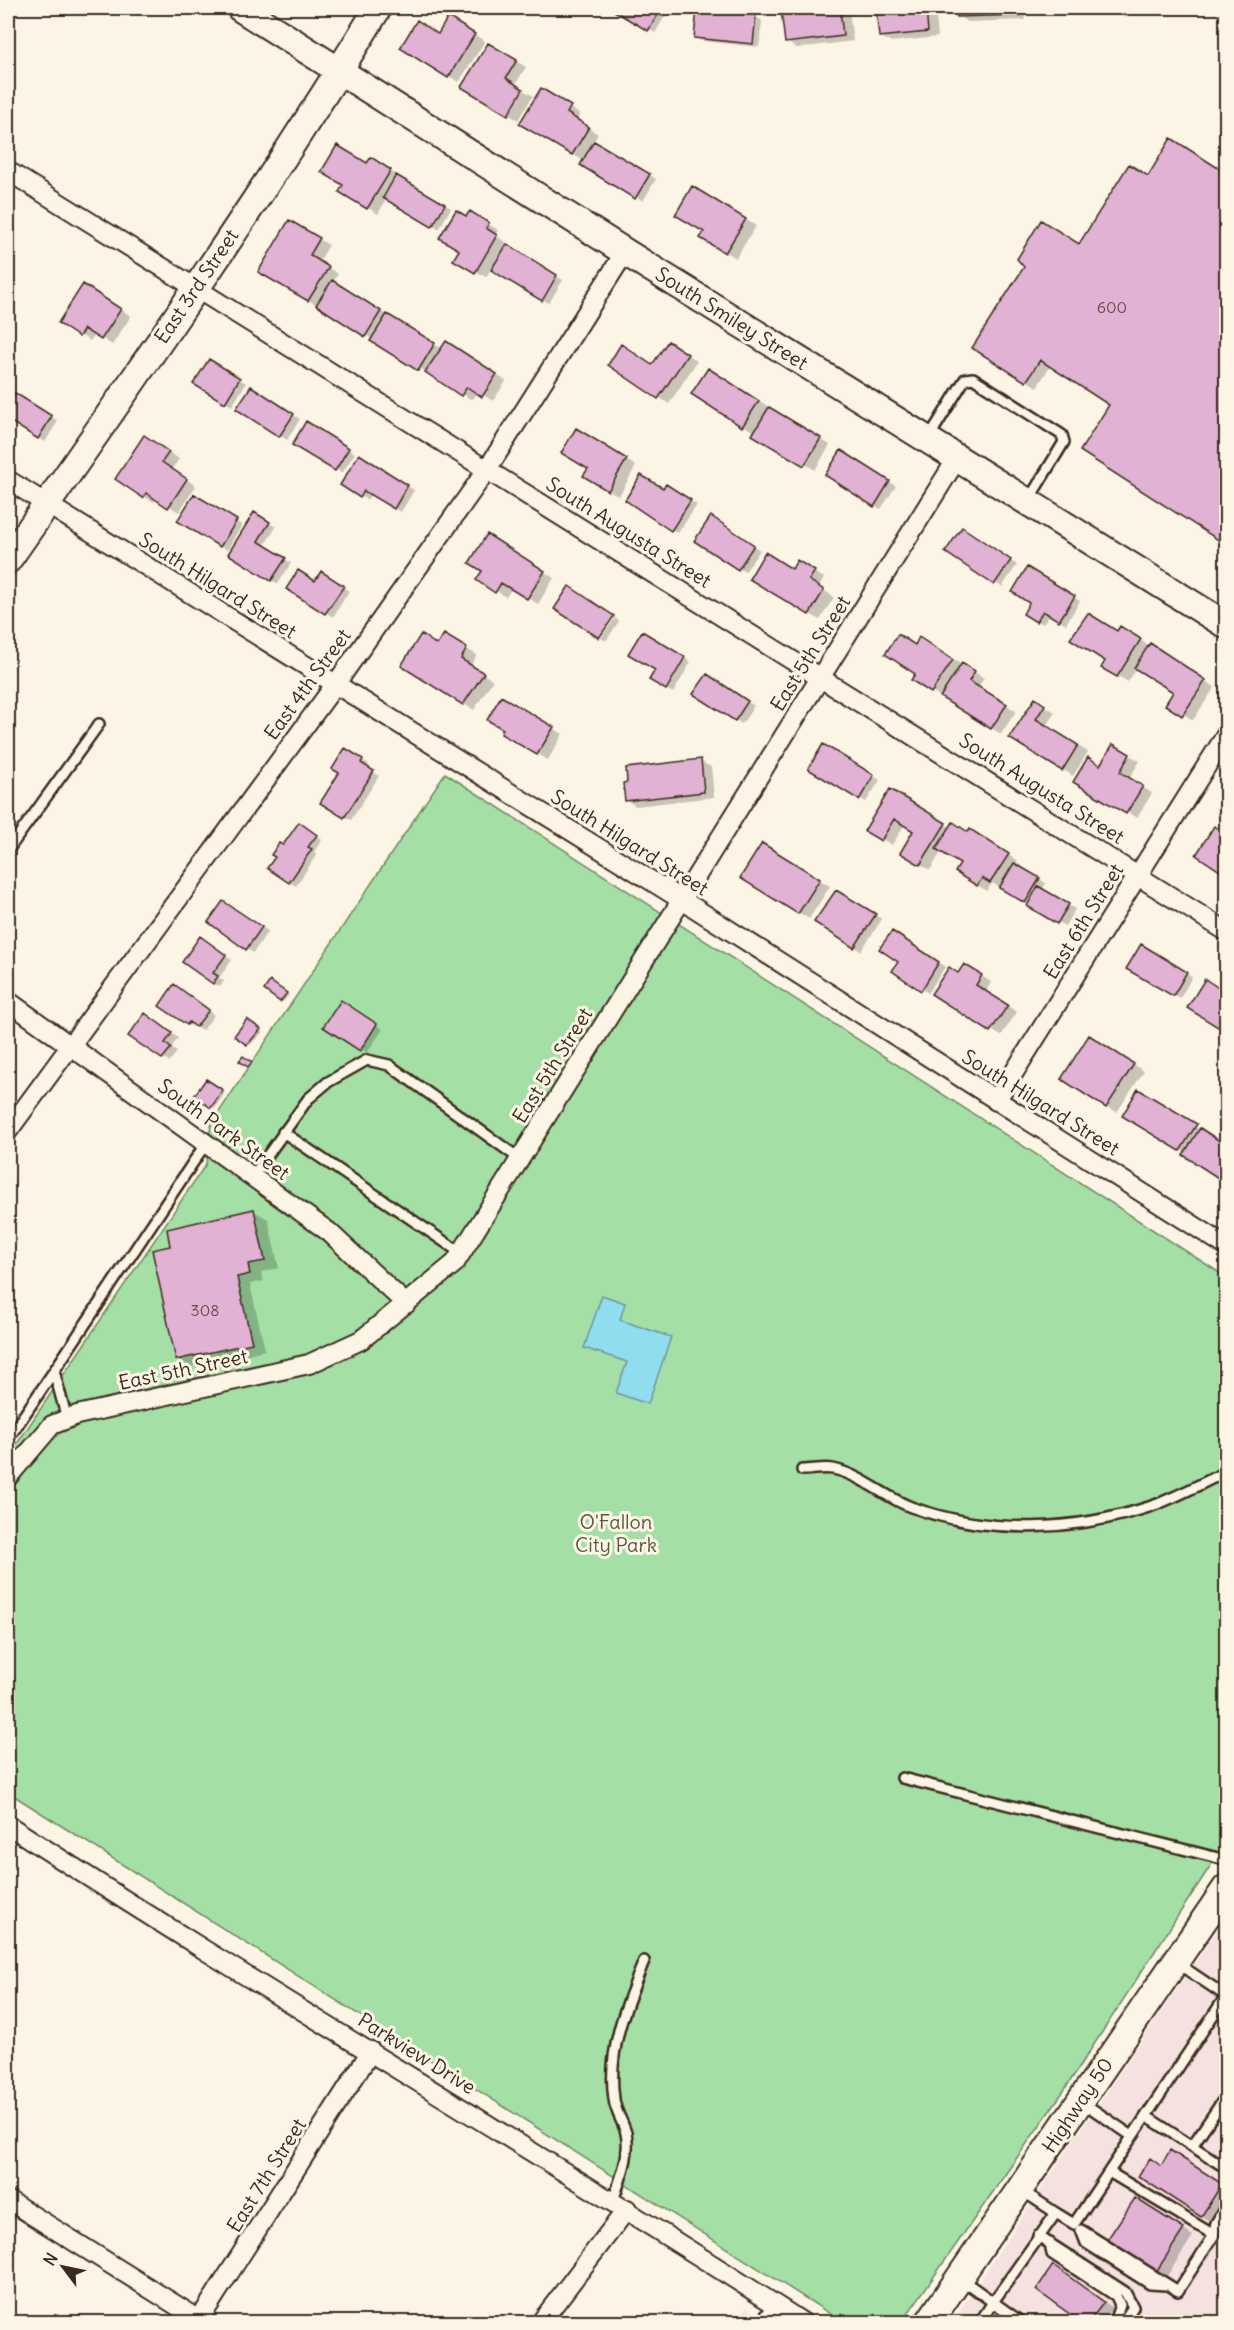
<svg xmlns="http://www.w3.org/2000/svg" width="1234" height="2330" viewBox="0 0 1234 2330" font-family="Delius,sans-serif">
  <style>
    .built { fill: #f4e1e0 }
    .green { fill: #a4e0a6; stroke: #708562; stroke-width: 1.5 }
    .water { fill: #90ddef; stroke: #6e959b; stroke-width: 1.5 }
    .shadow { fill: #0003 }
    .building { fill: #e1b2d3; stroke: #3b2a1e; stroke-width: 1.5 }
    .lines { fill: none; stroke-linecap: round; stroke-linejoin: round }
    .lane-casing { stroke: #3b2a1e; stroke-width: 14 }
    .street-casing { stroke: #3b2a1e; stroke-width: 22 }
    .secondary-casing { stroke: #3b2a1e; stroke-width: 30 }
    .lane { stroke: #fcf5e5; stroke-width: 9 }
    .street { stroke: #fcf5e5; stroke-width: 18 }
    .secondary { stroke: #fcf5e5; stroke-width: 26 }
    .labels { text-anchor: middle; dominant-baseline: central; stroke-width: 6; stroke-linejoin: round; paint-order: stroke }
    .number-label { font-size: 16px; fill: #644c4b }
    .street-label { font-size: 20px; fill: #3b2a1e; stroke: #fcf5e5 }
    .park-label { font-size: 20px; fill: #555840; stroke: #fcf5e5 }
  </style>
  <rect width="100%" height="100%" fill="#fcf5e5"/>
  <filter id="ink" filterUnits="userSpaceOnUse"><feTurbulence type="fractalNoise" baseFrequency=".0167" numOctaves="2"/><feDisplacementMap in="SourceGraphic" scale="12" xChannelSelector="R" yChannelSelector="G"/><feConvolveMatrix kernelMatrix="1 2 1 2 8 2 1 2 1" color-interpolation-filters="sRGB"/></filter>
  <g filter="url(#ink)">
    <path class="built" d="M 1226,1917 L 1226,2322 L 952,2322 L 1058,2164 Z
      M 746,2308 L 770,2322 L 736,2322 Z"/>
    <path class="green" d="M 445,773 L 1226,1277 L 1226,1842 L 1065,2089 L 902,2322 L 843,2322 L 8,1792 L 8,1515 L 11,1509 L 8,1502 L 8,1457 L 206,1164 L 211,1124 Z"/>
    <path class="water" d="M 602,1295 L 625,1303 L 620,1320 L 671,1337 L 648,1404 L 616,1393 L 627,1362 L 584,1348 Z"/>
    <path class="shadow" d="M 612,8 L 670,8 L 655,33 Z
      M 817,8 L 843,8 L 849,11 L 853,41 L 797,48 L 786,42 L 783,11 Z
      M 877,8 L 935,8 L 938,37 L 890,42 L 880,36 Z
      M 958,8 L 1024,8 L 1025,20 L 968,22 L 958,16 Z
      M 1052,8 L 1115,8 L 1115,11 L 1063,16 L 1053,11 Z
      M 756,17 L 762,21 L 759,47 L 702,41 L 695,37 Z
      M 448,20 L 485,41 L 459,82 L 402,48 L 439,35 Z
      M 489,45 L 526,67 L 515,85 L 533,96 L 518,120 L 463,87 Z
      M 541,91 L 580,114 L 576,120 L 598,134 L 593,142 L 656,179 L 643,201 L 582,165 L 584,161 L 521,124 Z
      M 1182,146 L 1226,174 L 1226,543 L 1082,450 L 1111,404 L 1051,365 L 1037,387 L 974,347 Z
      M 371,159 L 451,208 L 439,229 L 387,198 L 378,214 L 341,191 Z
      M 693,188 L 756,226 L 736,258 L 703,237 L 706,232 Z
      M 470,213 L 498,230 L 495,235 L 507,243 L 505,245 L 563,280 L 549,303 L 491,269 L 486,277 L 455,259 L 461,249 Z
      M 290,222 L 329,245 L 319,262 L 338,274 L 333,282 L 442,349 L 456,349 L 506,381 L 493,401 L 478,392 L 472,400 L 261,271 Z
      M 93,292 L 131,316 L 112,345 L 95,334 L 90,341 L 60,322 Z
      M 678,348 L 697,361 L 669,404 L 610,365 L 653,366 Z
      M 209,361 L 246,383 L 232,406 L 195,384 Z
      M 718,375 L 830,445 L 815,470 L 693,394 Z
      M 258,392 L 300,419 L 287,440 L 238,409 Z
      M 13,393 L 58,421 L 45,442 L 8,418 L 8,402 Z
      M 306,423 L 355,453 L 342,473 L 294,444 Z
      M 577,430 L 636,466 L 619,496 L 585,476 L 590,469 Z
      M 155,443 L 179,459 L 172,469 L 196,486 L 179,512 L 156,498 L 154,502 L 143,496 Z
      M 359,456 L 414,490 L 401,512 L 371,494 L 367,500 L 342,485 Z
      M 848,456 L 896,486 L 881,509 L 875,506 Z
      M 666,486 L 697,505 L 678,533 L 627,500 L 663,490 Z
      M 194,496 L 242,525 L 227,550 L 179,521 Z
      M 254,514 L 276,527 L 264,546 L 291,563 L 278,584 L 230,554 Z
      M 718,522 L 760,550 L 745,572 L 738,568 Z
      M 969,533 L 1017,565 L 1002,587 L 947,552 Z
      M 498,542 L 554,578 L 538,604 L 512,588 L 506,597 L 478,580 Z
      M 798,562 L 824,578 L 819,587 L 834,597 L 820,620 L 751,578 L 793,571 Z
      M 1027,569 L 1080,601 L 1066,624 L 1050,614 L 1043,624 L 1025,613 L 1031,602 Z
      M 328,577 L 349,591 L 333,617 L 288,588 Z
      M 615,618 L 619,621 L 606,641 L 601,638 Z
      M 1121,628 L 1215,687 L 1193,720 L 1167,704 L 1175,692 L 1137,667 L 1128,682 L 1103,667 L 1122,637 Z
      M 642,633 L 691,662 L 673,693 L 651,680 L 657,669 Z
      M 445,636 L 477,655 L 470,666 L 493,680 L 474,710 L 403,666 L 438,646 Z
      M 930,645 L 984,678 L 978,688 L 1016,711 L 1001,734 L 913,680 L 917,674 L 915,646 Z
      M 714,679 L 754,706 L 742,724 L 695,694 Z
      M 501,698 L 563,734 L 548,760 L 503,733 L 505,729 Z
      M 1035,700 L 1055,712 L 1046,726 L 1088,752 L 1073,776 L 1011,737 Z
      M 824,746 L 880,780 L 866,802 L 810,769 Z
      M 1114,746 L 1140,761 L 1129,779 L 1152,793 L 1137,818 L 1075,781 L 1101,767 Z
      M 346,750 L 369,764 L 366,768 L 379,776 L 351,820 L 322,802 L 341,773 Z
      M 700,761 L 711,767 L 714,797 L 636,806 L 626,800 Z
      M 891,791 L 951,828 L 981,837 L 1018,861 L 1016,865 L 1046,883 L 1042,890 L 1075,909 L 1065,926 L 992,883 L 987,891 L 977,885 L 962,864 L 942,851 L 930,870 L 902,853 L 915,830 L 905,824 L 892,845 L 867,830 Z
      M 305,828 L 322,839 L 314,852 L 317,854 L 296,886 L 289,882 L 283,847 Z
      M 1215,828 L 1226,835 L 1226,873 L 1198,855 Z
      M 773,851 L 830,886 L 809,919 L 742,877 Z
      M 836,892 L 882,919 L 861,951 L 855,947 Z
      M 230,907 L 268,931 L 253,953 L 210,922 Z
      M 899,936 L 945,967 L 928,993 L 922,989 L 900,962 Z
      M 207,942 L 232,960 L 219,978 L 224,981 L 220,987 L 214,983 Z
      M 1141,946 L 1192,977 L 1180,998 L 1129,968 Z
      M 975,972 L 991,982 L 986,992 L 1017,1012 L 1001,1036 L 933,994 L 959,975 Z
      M 270,983 L 289,995 L 283,1002 L 266,990 Z
      M 181,990 L 214,1015 L 203,1030 L 187,1024 Z
      M 341,1002 L 383,1029 L 367,1053 L 326,1027 Z
      M 152,1019 L 178,1038 L 171,1048 L 177,1052 L 169,1062 L 130,1036 Z
      M 247,1021 L 263,1032 L 250,1045 L 237,1036 Z
      M 1099,1043 L 1144,1071 L 1117,1112 L 1107,1107 Z
      M 207,1081 L 225,1093 L 215,1108 L 196,1096 Z
      M 1139,1091 L 1226,1146 L 1226,1181 L 1186,1153 L 1124,1115 Z
      M 254,1211 L 268,1219 L 279,1268 L 261,1272 L 264,1281 L 250,1284 L 265,1350 L 191,1367 L 177,1359 L 172,1247 Z
      M 1181,2158 L 1226,2187 L 1226,2199 L 1212,2222 L 1202,2216 Z
      M 1145,2205 L 1193,2236 L 1167,2276 L 1157,2271 Z
      M 1064,2273 L 1113,2308 L 1103,2322 L 1083,2322 L 1038,2290 Z"/>
    <path class="building" d="M 609,8 L 662,8 L 648,31 Z
      M 804,8 L 840,8 L 843,36 L 785,43 L 781,10 Z
      M 876,8 L 926,8 L 928,32 L 879,37 Z
      M 956,8 L 1014,8 L 1015,15 L 957,17 Z
      M 1051,8 L 1089,8 L 1051,11 Z
      M 697,9 L 756,15 L 753,44 L 694,38 Z
      M 448,17 L 475,34 L 448,78 L 400,48 L 417,20 L 438,34 Z
      M 488,43 L 517,60 L 506,78 L 523,89 L 508,115 L 461,87 Z
      M 541,88 L 571,106 L 567,113 L 589,127 L 572,155 L 519,124 Z
      M 1171,138 L 1226,173 L 1226,545 L 1080,451 L 1109,405 L 1040,360 L 1026,382 L 972,348 L 1024,267 L 1017,259 L 1041,220 L 1079,244 L 1129,164 L 1148,176 Z
      M 594,141 L 650,174 L 635,199 L 580,165 Z
      M 337,145 L 367,163 L 371,157 L 391,170 L 367,209 L 339,192 L 343,185 L 321,172 Z
      M 396,175 L 445,204 L 432,227 L 383,198 Z
      M 692,186 L 746,219 L 725,253 L 700,238 L 704,232 L 675,215 Z
      M 456,210 L 466,216 L 470,211 L 489,223 L 486,228 L 497,235 L 475,273 L 453,260 L 459,250 L 439,238 Z
      M 289,220 L 320,238 L 310,255 L 329,267 L 308,301 L 258,272 Z
      M 507,244 L 557,275 L 542,301 L 491,270 Z
      M 332,280 L 381,311 L 365,337 L 316,305 Z
      M 83,284 L 121,309 L 101,340 L 84,329 L 79,337 L 58,323 Z
      M 387,314 L 435,343 L 418,371 L 370,341 Z
      M 446,341 L 497,374 L 482,397 L 467,387 L 461,396 L 425,372 Z
      M 668,341 L 688,354 L 658,399 L 608,365 L 621,344 L 652,365 Z
      M 209,359 L 240,378 L 225,403 L 193,384 Z
      M 708,368 L 759,401 L 742,427 L 691,394 Z
      M 251,386 L 294,414 L 279,437 L 236,409 Z
      M 12,391 L 52,416 L 38,439 L 8,420 L 8,399 Z
      M 769,407 L 821,438 L 804,466 L 752,435 Z
      M 306,421 L 349,448 L 335,471 L 292,445 Z
      M 576,428 L 627,459 L 608,491 L 583,476 L 588,469 L 561,453 Z
      M 144,435 L 169,452 L 162,462 L 187,479 L 168,508 L 146,493 L 143,498 L 115,479 Z
      M 841,450 L 890,481 L 874,507 L 825,475 Z
      M 359,454 L 408,485 L 394,509 L 364,491 L 360,498 L 340,485 Z
      M 641,475 L 663,488 L 666,484 L 691,500 L 671,531 L 625,500 Z
      M 194,494 L 237,520 L 220,547 L 177,521 Z
      M 254,512 L 270,522 L 258,541 L 286,558 L 271,581 L 228,554 Z
      M 711,516 L 754,545 L 738,570 L 694,541 Z
      M 962,527 L 1011,560 L 994,585 L 945,552 Z
      M 487,534 L 545,571 L 527,599 L 501,583 L 495,593 L 476,580 L 482,571 L 469,563 Z
      M 765,552 L 792,569 L 797,560 L 815,571 L 809,580 L 824,590 L 809,615 L 749,579 Z
      M 1027,567 L 1075,596 L 1059,621 L 1043,611 L 1036,622 L 1023,614 L 1029,603 L 1012,592 Z
      M 298,570 L 315,581 L 321,571 L 344,586 L 325,614 L 286,589 Z
      M 569,586 L 614,616 L 599,638 L 554,609 Z
      M 1088,613 L 1117,631 L 1120,626 L 1141,639 L 1117,677 L 1101,668 L 1105,661 L 1070,639 Z
      M 642,631 L 685,657 L 666,690 L 649,680 L 655,670 L 628,654 Z
      M 421,634 L 437,645 L 444,634 L 467,648 L 461,659 L 484,673 L 463,705 L 401,666 Z
      M 898,634 L 915,645 L 919,637 L 953,660 L 931,693 L 911,680 L 915,674 L 885,654 Z
      M 1150,643 L 1206,680 L 1182,716 L 1165,705 L 1173,692 L 1134,668 Z
      M 962,663 L 975,671 L 969,681 L 1007,704 L 991,729 L 940,697 Z
      M 707,674 L 748,701 L 735,721 L 693,694 Z
      M 501,696 L 554,727 L 537,755 L 501,734 L 503,729 L 487,720 Z
      M 1035,698 L 1045,705 L 1036,719 L 1078,745 L 1062,771 L 1009,738 Z
      M 823,744 L 874,775 L 859,800 L 808,769 Z
      M 1113,744 L 1130,754 L 1120,772 L 1143,786 L 1126,814 L 1073,782 L 1088,757 L 1100,765 Z
      M 345,748 L 363,759 L 361,763 L 374,771 L 344,818 L 320,803 L 339,773 L 332,769 Z
      M 701,759 L 704,792 L 625,801 L 623,783 L 627,782 L 626,768 Z
      M 890,789 L 946,823 L 920,865 L 900,853 L 913,831 L 894,819 L 881,841 L 864,831 Z
      M 299,822 L 317,835 L 308,847 L 312,849 L 289,883 L 267,868 L 275,857 L 271,855 L 279,843 L 283,845 Z
      M 953,822 L 968,832 L 970,829 L 1009,854 L 990,883 L 982,878 L 977,886 L 955,872 L 960,864 L 936,849 Z
      M 1214,826 L 1226,834 L 1226,875 L 1196,855 Z
      M 762,843 L 820,879 L 798,914 L 740,878 Z
      M 1014,863 L 1040,878 L 1025,903 L 999,888 Z
      M 1038,886 L 1069,904 L 1057,924 L 1027,906 Z
      M 836,890 L 876,914 L 854,948 L 814,922 Z
      M 223,901 L 262,927 L 246,950 L 208,922 Z
      M 892,931 L 939,962 L 921,991 L 892,971 L 898,962 L 879,949 Z
      M 200,936 L 226,955 L 213,973 L 218,976 L 213,984 L 182,962 Z
      M 1141,944 L 1187,972 L 1173,996 L 1126,969 Z
      M 964,964 L 982,975 L 976,985 L 1008,1005 L 990,1032 L 931,994 L 949,967 L 958,973 Z
      M 1205,979 L 1226,993 L 1226,1032 L 1187,1008 Z
      M 270,981 L 287,993 L 280,1002 L 264,990 Z
      M 174,984 L 209,1010 L 196,1027 L 189,1022 L 187,1025 L 159,1006 Z
      M 341,1000 L 377,1024 L 360,1051 L 323,1027 Z
      M 145,1013 L 172,1033 L 165,1043 L 171,1048 L 162,1059 L 128,1036 Z
      M 247,1019 L 261,1029 L 247,1045 L 234,1036 Z
      M 1089,1035 L 1134,1064 L 1106,1108 L 1061,1079 Z
      M 243,1056 L 252,1062 L 248,1067 L 239,1061 Z
      M 206,1079 L 223,1090 L 211,1108 L 194,1096 Z
      M 1138,1089 L 1197,1124 L 1180,1151 L 1122,1116 Z
      M 1200,1128 L 1226,1145 L 1226,1183 L 1183,1155 Z
      M 254,1209 L 265,1261 L 248,1264 L 250,1274 L 237,1277 L 252,1343 L 176,1360 L 152,1250 L 170,1246 L 167,1229 Z
      M 1170,2150 L 1222,2184 L 1201,2217 L 1138,2176 L 1150,2158 L 1161,2166 Z
      M 1135,2198 L 1184,2229 L 1156,2272 L 1107,2240 Z
      M 1053,2265 L 1104,2302 L 1089,2322 L 1081,2322 L 1036,2290 Z"/>
    <g class="lines">
      <defs>
        <path id="lane" d="M 928,439 L 965,379 L 973,378 L 1062,435 L 1064,442 L 1028,501
          M 8,850 L 99,724
          M 283,1132 L 461,1253
          M 252,1177 L 308,1099 L 328,1082 L 367,1060 L 389,1065 L 520,1159
          M 67,1419 L 54,1371 L 206,1143
          M 8,1439 L 54,1371
          M 802,1470 C 812,1470 824,1467 833,1469 C 862,1475 884,1497 911,1507 C 989,1535 1074,1532 1152,1506 C 1177,1497 1202,1483 1226,1472
          M 902,1778 L 1226,1860
          M 1082,2102 L 1132,2136
          M 1146,2116 L 1192,2146 L 1226,2096
          M 1192,2146 L 1226,2168
          M 1109,2172 L 1214,2235
          M 1021,2190 L 1056,2213 L 993,2302 L 1021,2322
          M 613,2201 C 620,2179 631,2156 626,2133 C 623,2122 615,2111 614,2099 C 607,2050 626,2005 644,1961
          M 1056,2213 L 1074,2224 L 1226,1996 L 1177,1963
          M 1081,2230 L 1178,2291 L 1214,2235 L 1216,2223 L 1226,2206
          M 1081,2230 L 1086,2243 L 1150,2284 L 1166,2285
          M 1038,2236 L 1125,2292 L 1133,2307 L 1123,2322
          M 1050,2243 L 1052,2254 L 1116,2296 L 1120,2305 L 1114,2322
          M 961,2279 L 993,2302 L 980,2322
          M 761,2322 L 774,2304"/>
        <path id="street" d="M 8,171 L 1226,931
          M 8,480 L 682,900 L 1226,1246
          M 8,1001 L 329,1232 L 406,1304
          M 996,1101 L 1226,735
          M 8,1131 L 335,685 L 486,471 L 625,252
          M 8,1477 L 52,1425 L 77,1415 L 309,1364 L 361,1340 L 455,1263 L 958,457
          M 8,1825 C 269,1995 540,2152 802,2322
          M 8,2200 L 203,2322
          M 198,2322 L 371,2051
          M 541,2322 L 627,2209"/>
        <path id="secondary" d="M 240,8 L 625,252 L 1226,625
          M 8,560 C 135,378 263,196 378,8
          M 929,2322 L 1226,1888"/>
      </defs>
      <use href="#lane" class="lane-casing"/>
      <use href="#street" class="street-casing"/>
      <use href="#secondary" class="secondary-casing"/>
      <use href="#lane" class="lane"/>
      <use href="#street" class="street"/>
      <use href="#secondary" class="secondary"/>
    </g>
  </g>
  <g class="labels">
    <g class="number-label">
      <text x="1112" y="307">600</text>
      <text x="205" y="1310">308</text>
    </g>
    <g class="street-label">
      <text transform="translate(196 286) rotate(-56)">East 3rd Street</text>
      <text transform="translate(732 318) rotate(32)">South Smiley Street</text>
      <text transform="translate(629 532) rotate(32)">South Augusta Street</text>
      <text transform="translate(218 585) rotate(32)">South Hilgard Street</text>
      <text transform="translate(810 653) rotate(-58)">East 5th Street</text>
      <text transform="translate(307 684) rotate(-54)">East 4th Street</text>
      <text transform="translate(1042 788) rotate(32)">South Augusta Street</text>
      <text transform="translate(630 842) rotate(32)">South Hilgard Street</text>
      <text transform="translate(1083 921) rotate(-58)">East 6th Street</text>
      <text transform="translate(552 1065) rotate(-58)">East 5th Street</text>
      <text transform="translate(1041 1102) rotate(32)">South Hilgard Street</text>
      <text transform="translate(224 1129) rotate(36)">South Park Street</text>
      <text transform="translate(183 1369) rotate(-12)">East 5th Street</text>
      <text transform="translate(417 2053) rotate(32)">Parkview Drive</text>
      <text transform="translate(1077 2105) rotate(-56)">Highway 50</text>
      <text transform="translate(266 2175) rotate(-58)">East 7th Street</text>
    </g>
    <g class="park-label">
      <text x="616" y="1521">O'Fallon<tspan x="616" dy="23">City Park</tspan></text>
    </g>
  </g>
  <rect width="1234" height="2330" fill="none" stroke="#fcf5e5" stroke-width="30"/>
  <rect x="15" y="15" width="1204" height="2300" fill="none" stroke="#3b2a1e" stroke-width="2" filter="url(#ink)"/>
  <g transform="translate(63 2267) rotate(302)" stroke="#fcf5e5" stroke-width="4.5" paint-order="stroke">
  <path d="M0-4.5L10 22L0 15L-10 22Z" fill="#3b2a1e"/>
  <text y="-9" font-size="16" font-weight="bold" text-anchor="middle" fill="#3b2a1e">N</text>
  </g>
</svg>
